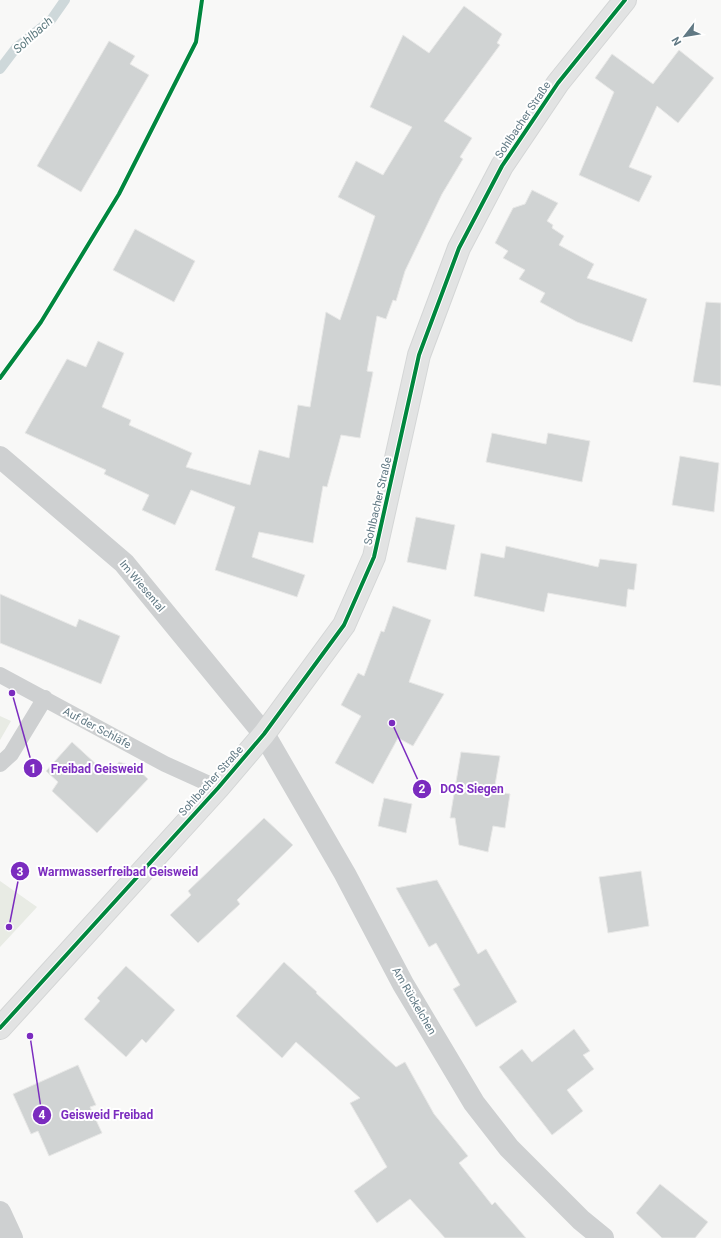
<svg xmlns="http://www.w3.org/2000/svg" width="721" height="1238" viewBox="0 0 721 1238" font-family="Roboto,sans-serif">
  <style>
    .green { fill: #e8ebe4 }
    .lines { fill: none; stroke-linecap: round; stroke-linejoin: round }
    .stream { stroke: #ced8da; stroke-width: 10 }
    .building { fill: #d0d3d3; stroke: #e8e8e7 }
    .secondary-casing { stroke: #d4d6d6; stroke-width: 24 }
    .lane { stroke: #ced0d1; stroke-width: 16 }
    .street { stroke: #ced0d1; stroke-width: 22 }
    .secondary { stroke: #e2e3e3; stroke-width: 22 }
    .cycleway-casing { stroke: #fff; stroke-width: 6 }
    .cycleway { stroke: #00873e; stroke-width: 4 }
    .labels { text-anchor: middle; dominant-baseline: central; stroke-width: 4; stroke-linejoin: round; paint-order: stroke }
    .street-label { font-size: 11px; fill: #617984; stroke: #fff }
    .water-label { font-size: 12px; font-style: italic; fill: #5c797e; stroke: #fff }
    .leader { fill: none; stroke: #7b2cbf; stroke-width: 1.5 }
    .callout-dot { fill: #7b2cbf; stroke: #fff; stroke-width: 1.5 }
    .mark-label { font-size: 12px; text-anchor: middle; font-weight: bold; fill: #fff }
    .callout-label { font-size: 12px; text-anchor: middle; font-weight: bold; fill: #7b2cbf; stroke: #fff; stroke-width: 4; stroke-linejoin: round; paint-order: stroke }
  </style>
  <rect width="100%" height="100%" fill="#f8f8f7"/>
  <path class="green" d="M 0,716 L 11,721 L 0,740 Z
    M 0,881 L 37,907 L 0,947 Z"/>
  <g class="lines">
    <path class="stream" d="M 0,69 L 16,48 L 51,20 L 65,0"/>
  </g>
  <path class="building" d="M 464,6 L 502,34 L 497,43 L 500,45 L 444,121 L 472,138 L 460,157 L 463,159 L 442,194 L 405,271 L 396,301 L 393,300 L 386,319 L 377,316 L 367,371 L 373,372 L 360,438 L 341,435 L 327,487 L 323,486 L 313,543 L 259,532 L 252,557 L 305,575 L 297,597 L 215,570 L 235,507 L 191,490 L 175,525 L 142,510 L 149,495 L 104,474 L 106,470 L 25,433 L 67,359 L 86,367 L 98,341 L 124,353 L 102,407 L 131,420 L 129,425 L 192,453 L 186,467 L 250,485 L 259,450 L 289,458 L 298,405 L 310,407 L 326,312 L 340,320 L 375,216 L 338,197 L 356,161 L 383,175 L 412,127 L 370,107 L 403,35 L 429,53 Z
    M 109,41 L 135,56 L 130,64 L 149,75 L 81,192 L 37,166 Z
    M 679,50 L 714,78 L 678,123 L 657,106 L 629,167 L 652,176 L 639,202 L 579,175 L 614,92 L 595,78 L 612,54 L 653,84 Z
    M 532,190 L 558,203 L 547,221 L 553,225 L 552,228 L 564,236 L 559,245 L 594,264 L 587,278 L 647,299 L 632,342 L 577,322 L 540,302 L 545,293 L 519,279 L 525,270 L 503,258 L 508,251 L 495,243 L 513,208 L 525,204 Z
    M 135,229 L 195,261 L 174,302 L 113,270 Z
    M 706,302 L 721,303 L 721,386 L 693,382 Z
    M 492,433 L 546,444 L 548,433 L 590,441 L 582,482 L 486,462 Z
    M 680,456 L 719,463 L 714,512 L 672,505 Z
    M 416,517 L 455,525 L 446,570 L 407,562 Z
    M 506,546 L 598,567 L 600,559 L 637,564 L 634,590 L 628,589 L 626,607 L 548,593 L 544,612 L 474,596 L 481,553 L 504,558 Z
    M 0,594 L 76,627 L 79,619 L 120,636 L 101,684 L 0,643 Z
    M 393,606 L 431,620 L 409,682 L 444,694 L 413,746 L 398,738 L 373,784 L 335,763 L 361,716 L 341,705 L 358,673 L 364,676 L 381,631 L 384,632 Z
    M 72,742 L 108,775 L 119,762 L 135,767 L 148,779 L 97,833 L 52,791 L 58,782 L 46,771 Z
    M 461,752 L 500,756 L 494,791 L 510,794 L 505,828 L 493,826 L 488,852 L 459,845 L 455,818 L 450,818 Z
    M 384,798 L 412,804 L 406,833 L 378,826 Z
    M 264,818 L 293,845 L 237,900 L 240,904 L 198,943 L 170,915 L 191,895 L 188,891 Z
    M 641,871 L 649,926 L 608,933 L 599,877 Z
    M 437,880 L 478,954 L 486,949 L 517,1002 L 476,1027 L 453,989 L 460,985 L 436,943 L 429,947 L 396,888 Z
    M 284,962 L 317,992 L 316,993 L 396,1067 L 405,1062 L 434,1114 L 468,1156 L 459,1163 L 492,1205 L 495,1202 L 526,1238 L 445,1238 L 410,1199 L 377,1223 L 354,1191 L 387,1167 L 350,1103 L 360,1098 L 296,1042 L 282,1058 L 236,1016 Z
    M 126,966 L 175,1010 L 146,1043 L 142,1039 L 126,1057 L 84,1019 L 100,1001 L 97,998 Z
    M 574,1029 L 590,1051 L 583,1055 L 594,1069 L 567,1090 L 583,1111 L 552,1135 L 499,1067 L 522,1049 L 532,1062 Z
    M 78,1065 L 96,1105 L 90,1107 L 102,1133 L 49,1156 L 38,1131 L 31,1134 L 13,1094 Z
    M 660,1184 L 708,1222 L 695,1238 L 662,1238 L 636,1213 Z"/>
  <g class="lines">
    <defs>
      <path id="secondary" d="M 0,1028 L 218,788 L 264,734 L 344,625 L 374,557 L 419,355 L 459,248 L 502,166 L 558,83 L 625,0"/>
    </defs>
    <use href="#secondary" class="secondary-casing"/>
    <path class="lane" d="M 0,675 L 165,764 L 218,788
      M 0,764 L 11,754 L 45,698"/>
    <path class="street" d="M 0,457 L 124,563 L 264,734 L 345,874 L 403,984 L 474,1103 L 509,1148 L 581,1220 L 603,1238
      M 0,1212 L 12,1238"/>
    <use href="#secondary" class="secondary"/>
    <defs>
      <path id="cycleway" d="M 0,378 L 41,322 L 119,194 L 196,42 L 202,0
        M 0,1028 L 218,788 L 264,734 L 344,625 L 374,557 L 419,355 L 459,248 L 502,166 L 558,83 L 625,0"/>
    </defs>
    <use href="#cycleway" class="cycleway-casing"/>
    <use href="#cycleway" class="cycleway"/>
  </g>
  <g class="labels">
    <g class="street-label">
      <text transform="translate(523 120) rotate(-56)">Sohlbacher Straße</text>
      <text transform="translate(378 501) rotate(-77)">Sohlbacher Straße</text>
      <text transform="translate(142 586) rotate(50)">Im Wiesental</text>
      <text transform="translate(97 728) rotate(28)">Auf der Schläfe</text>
      <text transform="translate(211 781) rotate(-48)">Sohlbacher Straße</text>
      <text transform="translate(414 1001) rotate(60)">Am Rückelchen</text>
    </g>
    <g class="water-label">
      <text transform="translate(33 35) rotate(-42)">Sohlbach</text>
    </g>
  </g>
  <path class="leader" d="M12 693L33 768M392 723L422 789M9 927L20 871M30 1036L42 1115"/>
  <g class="callout-dot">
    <circle cx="12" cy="693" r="4"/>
    <circle cx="392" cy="723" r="4"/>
    <circle cx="9" cy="927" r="4"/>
    <circle cx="30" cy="1036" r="4"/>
    <circle cx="33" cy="768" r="10"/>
    <circle cx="422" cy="789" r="10"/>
    <circle cx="20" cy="871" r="10"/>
    <circle cx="42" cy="1115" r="10"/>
  </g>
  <g class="mark-label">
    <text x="33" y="773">1</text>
    <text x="422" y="793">2</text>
    <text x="20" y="876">3</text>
    <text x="42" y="1119">4</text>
  </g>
  <g class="callout-label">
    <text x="97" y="773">Freibad Geisweid</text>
    <text x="472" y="793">DOS Siegen</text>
    <text x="118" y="876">Warmwasserfreibad Geisweid</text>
    <text x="107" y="1119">Geisweid Freibad</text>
  </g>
  <g transform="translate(685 36) rotate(239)" stroke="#ffffff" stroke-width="3" paint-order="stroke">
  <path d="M0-3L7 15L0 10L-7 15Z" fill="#617984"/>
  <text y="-6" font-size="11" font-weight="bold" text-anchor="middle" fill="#617984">N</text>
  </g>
</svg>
